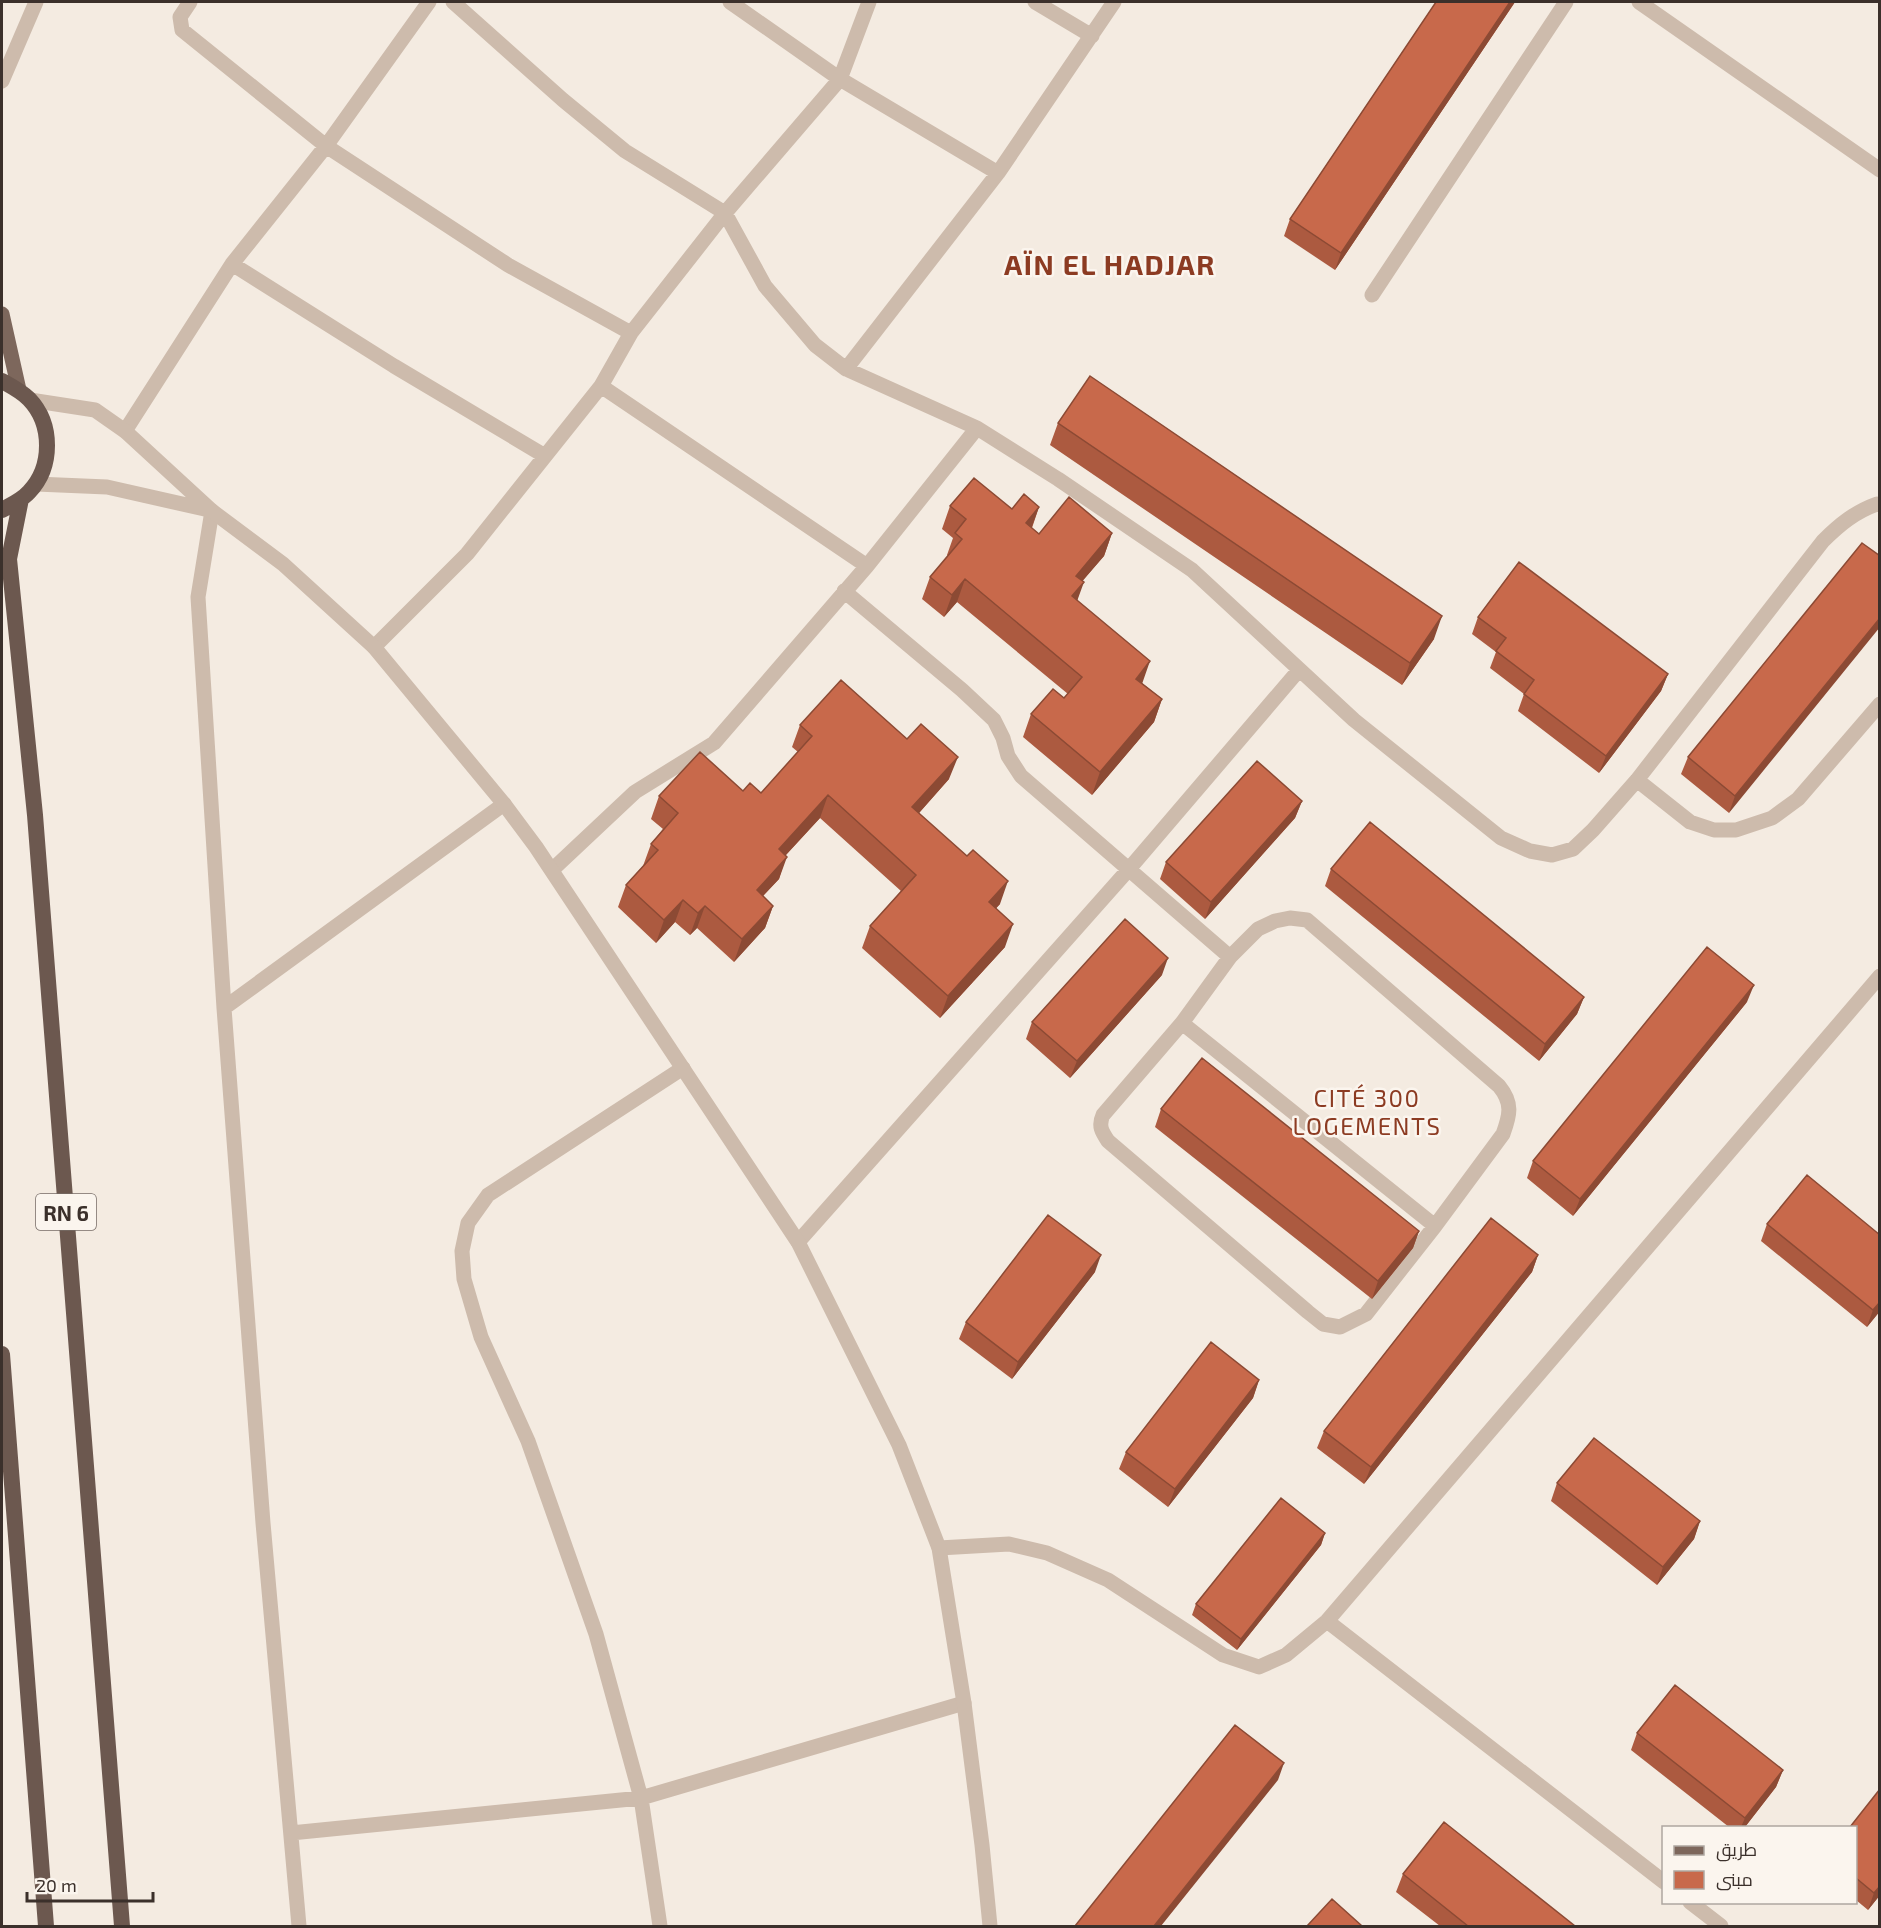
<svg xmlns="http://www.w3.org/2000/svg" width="1881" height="1928" viewBox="0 0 1881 1928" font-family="'Exo 2',Cairo,sans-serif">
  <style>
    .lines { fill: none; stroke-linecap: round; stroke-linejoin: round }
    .minor { stroke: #cdbbac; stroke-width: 15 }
    .tertiary { stroke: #cdbbac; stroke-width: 15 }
    .primary { stroke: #7d675c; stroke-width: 15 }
    .trunk { stroke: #6c584f; stroke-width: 16 }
    .wall { fill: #ac5a40 }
    .shaded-wall { fill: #8c4a34 }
    .building { fill: #c8694b; stroke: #8c4a34; stroke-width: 1.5 }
    .labels { text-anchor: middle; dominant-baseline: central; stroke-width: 5; stroke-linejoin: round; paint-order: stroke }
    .shield { fill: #fbf5ee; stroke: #756b66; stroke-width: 1.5 }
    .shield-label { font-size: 21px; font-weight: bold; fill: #3b302b }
    .neighbourhood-label { font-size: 24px; letter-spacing: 1.5px; fill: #8c3b22; stroke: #fbf5ee }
    .district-label { font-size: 28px; font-weight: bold; letter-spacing: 1.5px; fill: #8c3b22; stroke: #fbf5ee }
  </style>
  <rect width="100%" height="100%" fill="#f4ebe1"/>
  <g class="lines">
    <path class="minor" d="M 190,2 L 180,17 L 182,30 L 326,146 L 508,265 L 631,333
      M 453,2 L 563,100 L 625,151 L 725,213 L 765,286 L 815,345 L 846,369 L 977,428 L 1058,479 L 1192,570 L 1354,720 L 1501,838 L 1530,851 L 1552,855 L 1573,849 L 1593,830 L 1637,780 L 1823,541 C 1840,524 1855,512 1877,504 L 1880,505
      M 730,2 L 840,79 L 998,173
      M 1035,2 L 1092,36
      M 1639,2 L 1880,170
      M 2,81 L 36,2
      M 232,264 L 394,366 L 545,456
      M 1372,295 L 1566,2
      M 846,369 L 998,173 L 1114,2
      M 601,386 L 867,566
      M 125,431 L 232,264 L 326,146 L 429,2
      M 212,511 L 198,597 L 224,1008 L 263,1523 L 299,1926
      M 844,591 L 962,690 L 994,720 L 1003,738 L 1008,756 L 1021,776 L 1230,957
      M 374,647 L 467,554 L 601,386 L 631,333 L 725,213 L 840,79 L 869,2
      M 1637,780 L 1690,822 L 1714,830 L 1736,830 L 1772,818 L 1798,799 L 1880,704
      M 552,870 L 635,792 L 714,743 L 867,566 L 977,428
      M 1290,918 L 1307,920 L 1499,1086 C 1513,1103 1510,1115 1503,1134 L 1435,1226 L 1182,1023 L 1230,957 L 1258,929 L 1275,921 Z
      M 224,1008 L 504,804
      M 1182,1023 L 1103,1115 C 1098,1126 1102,1132 1108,1141 L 1308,1312 L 1323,1324 L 1340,1327 L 1366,1314 L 1435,1226
      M 798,1242 L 1129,869 L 1299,670
      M 939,1548 L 1009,1544 L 1047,1553 L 1108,1580 L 1223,1655 L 1259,1667 L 1286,1655 L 1327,1621 L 1880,976
      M 1327,1621 L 1664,1882
      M 291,1833 L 641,1798 L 964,1703
      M 1690,1902 L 1721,1926
      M 660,1926 L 641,1798 L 596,1634 L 528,1441 L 481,1337 L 464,1279 L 462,1251 L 468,1223 L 488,1195 L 683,1068"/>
    <path class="tertiary" d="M 30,400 L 95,410 L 125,431 L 212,511 L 283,564 L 374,647 L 504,804 L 536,847 L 798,1242 L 899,1445 L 939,1548 L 964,1703 L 982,1845 L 990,1926
      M 36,484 L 107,487 L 209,510"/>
    <path class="primary" d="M 2,314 L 19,390"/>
    <path class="trunk" d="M 2,381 C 11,386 21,391 29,399 C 53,424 53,467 29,492 C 22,500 11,505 2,510
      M 21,499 L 9,559 L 35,815 L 122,1926
      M 2,1354 L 46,1926"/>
  </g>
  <path class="wall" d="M 1436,2 L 1515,2 L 1335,270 L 1284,236 L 1290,219 Z
    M 1058,423 L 1434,639 L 1402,685 L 1050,445 Z
    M 950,506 L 1012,509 L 1039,507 L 1032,528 L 1039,534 L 1112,533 L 1104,556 L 1082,581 L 1077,601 L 1142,683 L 1162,699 L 1154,722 L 1092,795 L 1023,737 L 1031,714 L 1064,698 L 1068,694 L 957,602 L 944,617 L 922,599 L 930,577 L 948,556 L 947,555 L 953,538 L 942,529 Z
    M 1880,556 L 1729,813 L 1681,774 L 1688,757 Z
    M 1478,617 L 1668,674 L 1661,691 L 1599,773 L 1518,711 L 1524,694 L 1490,668 L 1496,652 L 1472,634 Z
    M 800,725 L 949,779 L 919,813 L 1000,904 L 996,908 L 1005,947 L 940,1018 L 862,948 L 870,926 L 901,891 L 820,818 L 786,855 L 779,879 L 763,896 L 773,906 L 765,928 L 734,962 L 697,928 L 690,935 L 675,922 L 656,943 L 618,907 L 626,885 L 643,866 L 651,844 L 663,829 L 651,819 L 659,796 L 761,793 L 798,752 L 792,747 Z
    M 1302,801 L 1295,818 L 1205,919 L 1160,879 L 1166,862 Z
    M 1331,869 L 1584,997 L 1577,1014 L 1539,1061 L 1325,886 Z
    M 1162,975 L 1070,1078 L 1026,1039 L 1032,1022 Z
    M 1747,1002 L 1573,1216 L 1527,1178 L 1533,1161 Z
    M 1161,1109 L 1419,1231 L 1413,1248 L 1372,1299 L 1155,1127 Z
    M 1767,1224 L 1880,1235 L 1880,1311 L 1867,1327 L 1761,1241 Z
    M 1538,1255 L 1532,1272 L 1364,1484 L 1317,1448 L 1324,1431 Z
    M 1095,1272 L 1012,1379 L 959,1339 L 966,1322 Z
    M 1259,1380 L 1253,1398 L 1168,1507 L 1119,1469 L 1126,1452 Z
    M 1557,1483 L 1700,1521 L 1694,1539 L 1657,1585 L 1551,1501 Z
    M 1325,1533 L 1321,1545 L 1237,1650 L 1192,1615 L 1196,1604 Z
    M 1637,1733 L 1783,1770 L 1776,1787 L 1745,1827 L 1729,1827 L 1631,1750 Z
    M 1856,1827 L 1880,1895 L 1868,1910 L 1856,1900 Z
    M 1403,1874 L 1575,1926 L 1440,1926 L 1396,1892 Z"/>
  <path class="shaded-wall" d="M 1510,2 L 1515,2 L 1335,270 L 1341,253 Z
    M 1039,507 L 1031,529 L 1026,523 Z
    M 1112,533 L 1104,556 L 1068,598 L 1076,576 Z
    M 965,579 L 957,602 L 944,617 L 952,595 Z
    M 1084,582 L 1076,604 L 1072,596 Z
    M 1442,616 L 1434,639 L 1402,685 L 1410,663 Z
    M 1880,618 L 1880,627 L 1729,813 L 1735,796 Z
    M 1150,661 L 1142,684 L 1136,679 Z
    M 1668,674 L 1661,691 L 1599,773 L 1606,756 Z
    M 1162,699 L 1154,722 L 1092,795 L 1100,772 Z
    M 958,757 L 949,779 L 904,830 L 912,807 Z
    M 828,795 L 820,818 L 771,871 L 779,849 Z
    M 1302,801 L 1295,818 L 1205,919 L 1211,902 Z
    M 787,857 L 779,879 L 748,912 L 757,890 Z
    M 1008,881 L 1000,904 L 981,925 L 989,902 Z
    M 683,900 L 675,922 L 656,943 L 664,920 Z
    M 705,906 L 697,928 L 690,935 L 698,913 Z
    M 773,906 L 765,928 L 734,962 L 742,939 Z
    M 1013,924 L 1005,947 L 940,1018 L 948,996 Z
    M 1168,958 L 1162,975 L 1070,1078 L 1077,1061 Z
    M 1754,985 L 1747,1002 L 1573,1216 L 1580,1199 Z
    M 1584,997 L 1577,1014 L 1539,1061 L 1545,1044 Z
    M 1419,1231 L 1413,1248 L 1372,1299 L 1378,1281 Z
    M 1101,1255 L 1095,1272 L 1012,1379 L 1018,1362 Z
    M 1538,1255 L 1532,1272 L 1364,1484 L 1371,1467 Z
    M 1880,1302 L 1880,1311 L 1867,1327 L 1873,1310 Z
    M 1259,1380 L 1253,1398 L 1168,1507 L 1175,1489 Z
    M 1700,1521 L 1694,1539 L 1657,1585 L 1663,1567 Z
    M 1325,1533 L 1321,1545 L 1237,1650 L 1241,1639 Z
    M 1284,1763 L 1278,1780 L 1161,1926 L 1154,1926 Z
    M 1783,1770 L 1776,1787 L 1745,1827 L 1741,1827 L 1745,1818 Z
    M 1880,1886 L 1880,1895 L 1868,1910 L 1874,1893 Z"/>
  <path class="building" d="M 1436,2 L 1510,2 L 1341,253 L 1290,219 Z
    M 1090,376 L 1442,616 L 1410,663 L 1058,423 Z
    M 974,478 L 1012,509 L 1024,494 L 1039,507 L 1026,523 L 1039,534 L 1069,497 L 1112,533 L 1076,576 L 1084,582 L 1072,596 L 1150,661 L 1136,679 L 1162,699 L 1100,772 L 1031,714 L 1053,689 L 1064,698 L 1082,677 L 965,579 L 952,595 L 930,577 L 962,539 L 955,533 L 966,519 L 950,506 Z
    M 1862,543 L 1880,556 L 1880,618 L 1735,796 L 1688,757 Z
    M 1519,562 L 1668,674 L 1606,756 L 1524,694 L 1534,680 L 1496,651 L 1506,638 L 1478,617 Z
    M 841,680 L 907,739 L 921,724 L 958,757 L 912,807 L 967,856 L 973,850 L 1008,881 L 989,902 L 1013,924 L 948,996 L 870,926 L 916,875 L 828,795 L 779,849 L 787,857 L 757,890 L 773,906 L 742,939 L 705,906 L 698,913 L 683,900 L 664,920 L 626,885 L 658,850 L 651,844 L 678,813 L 659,796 L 700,752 L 743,791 L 750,783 L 761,793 L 812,736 L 800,725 Z
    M 1257,761 L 1302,801 L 1211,902 L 1166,862 Z
    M 1370,822 L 1584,997 L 1545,1044 L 1331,869 Z
    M 1125,919 L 1168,958 L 1077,1061 L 1032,1022 Z
    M 1707,947 L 1754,985 L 1580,1199 L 1533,1161 Z
    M 1202,1058 L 1419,1231 L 1378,1281 L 1161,1109 Z
    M 1807,1175 L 1880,1235 L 1880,1302 L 1873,1310 L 1767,1224 Z
    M 1048,1215 L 1101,1255 L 1018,1362 L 966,1322 Z
    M 1491,1218 L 1538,1255 L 1371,1467 L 1324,1431 Z
    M 1211,1342 L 1259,1380 L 1175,1489 L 1126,1452 Z
    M 1594,1438 L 1700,1521 L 1663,1567 L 1557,1483 Z
    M 1281,1498 L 1325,1533 L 1241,1639 L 1196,1604 Z
    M 1675,1685 L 1783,1770 L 1745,1818 L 1637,1733 Z
    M 1235,1725 L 1284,1763 L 1154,1926 L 1075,1926 Z
    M 1880,1789 L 1880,1886 L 1874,1893 L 1856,1878 L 1856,1827 L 1850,1827 Z
    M 1444,1822 L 1575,1926 L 1468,1926 L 1403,1874 Z
    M 1332,1899 L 1362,1926 L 1307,1926 Z"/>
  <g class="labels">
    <rect class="shield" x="36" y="1194" width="60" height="36" rx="4.5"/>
    <g class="shield-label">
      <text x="66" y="1212">RN 6</text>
    </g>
    <g class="neighbourhood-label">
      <text x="1367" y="1097">CITÉ 300<tspan x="1367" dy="28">LOGEMENTS</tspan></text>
    </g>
    <g class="district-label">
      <text x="1110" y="264">AÏN EL HADJAR</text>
    </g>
  </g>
  <rect width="1881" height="1928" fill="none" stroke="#3b302b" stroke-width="6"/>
  <rect x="1662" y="1826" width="195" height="78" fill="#fbf5ee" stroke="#aea6a0" stroke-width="1.5"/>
  <rect x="1674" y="1846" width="30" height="9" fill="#7d675c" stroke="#aea6a0" stroke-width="1.5"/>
  <text x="1716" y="1856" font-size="18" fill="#3b302b">طريق</text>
  <rect x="1674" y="1871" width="30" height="18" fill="#c8694b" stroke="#aea6a0" stroke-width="1.5"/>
  <text x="1716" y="1886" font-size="18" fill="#3b302b">مبنى</text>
  <path d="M27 1892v9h126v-9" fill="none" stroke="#3b302b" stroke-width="3"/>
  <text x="36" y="1892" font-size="18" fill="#3b302b" stroke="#fbf5ee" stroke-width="4.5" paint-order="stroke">20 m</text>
</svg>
